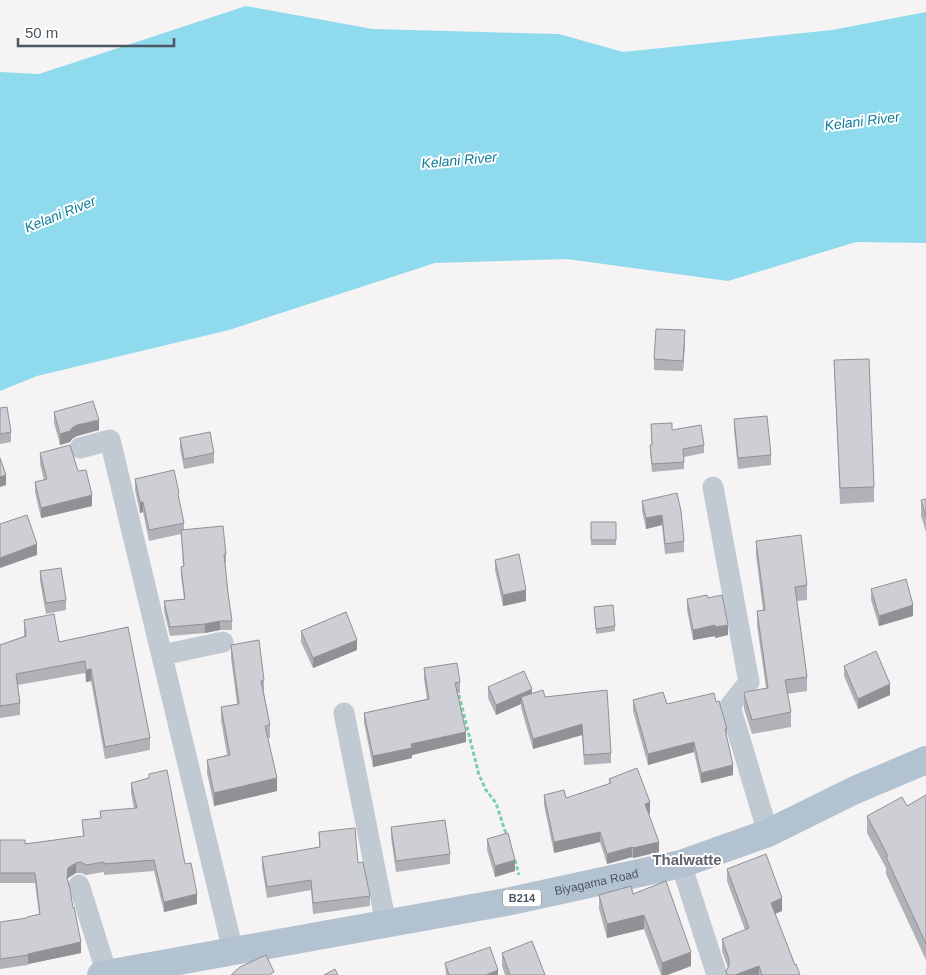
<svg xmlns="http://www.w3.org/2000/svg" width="926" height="975" viewBox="0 0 926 975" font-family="Helvetica,sans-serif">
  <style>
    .water { fill: #90daee }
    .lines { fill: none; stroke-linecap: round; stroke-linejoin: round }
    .path { stroke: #7ad0a6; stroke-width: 3; stroke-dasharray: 4 2.5; stroke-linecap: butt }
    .street { stroke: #c1cad2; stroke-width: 21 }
    .primary { stroke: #b3c2d1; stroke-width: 28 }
    .wall { fill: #b0b2b7 }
    .shaded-wall { fill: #909195 }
    .building { fill: #cdcfd5; stroke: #909195 }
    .labels { text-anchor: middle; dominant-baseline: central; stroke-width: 4; stroke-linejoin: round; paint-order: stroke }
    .shield { fill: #fff; stroke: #808990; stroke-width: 1 }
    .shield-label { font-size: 11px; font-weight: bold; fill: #4a5661 }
    .street-label { font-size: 12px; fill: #4a5661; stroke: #fff }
    .water-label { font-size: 14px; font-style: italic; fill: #0c7c9b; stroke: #fff }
    .quarter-label { font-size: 15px; font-weight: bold; fill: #5f6368; stroke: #fff }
  </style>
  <rect width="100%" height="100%" fill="#f5f3f3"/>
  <path class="water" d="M 246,6 L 373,29 L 559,34 L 623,52 L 832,30 L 926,12 L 926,243 L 856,242 L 728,281 L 567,259 L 435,263 L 229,330 L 37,376 L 0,391 L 0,72 L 39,74 Z"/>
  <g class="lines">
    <path class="path" d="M 459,695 L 479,775 L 486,790 L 496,803 L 507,837
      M 515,860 L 519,875"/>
    <path class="street" d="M 80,448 L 110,440 L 233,951
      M 713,487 L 749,682 L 730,706 L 768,833
      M 162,655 L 223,642
      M 344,713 L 386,924
      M 681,864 L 717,975
      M 79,885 L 107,974"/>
    <path class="primary" id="s1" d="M 101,975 L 506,902 L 681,864 L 768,833 L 855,790 L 926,760"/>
  </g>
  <path class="wall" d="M 685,341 L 683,371 L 654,370 L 654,359 Z
    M 834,360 L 874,487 L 874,502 L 840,504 Z
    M 0,408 L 11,432 L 11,442 L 0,444 Z
    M 54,412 L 99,430 L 77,436 L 72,439 L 70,442 L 60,445 L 54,423 Z
    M 734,419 L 771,455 L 771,465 L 738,469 L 734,429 Z
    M 651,424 L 672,430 L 704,445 L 704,453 L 684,457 L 684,469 L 652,472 L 650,453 L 650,445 L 652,445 Z
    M 180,438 L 214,453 L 214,463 L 184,469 L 180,448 Z
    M 40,453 L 78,471 L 92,506 L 41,518 L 35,492 L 35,482 L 44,480 L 40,464 Z
    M 135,479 L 184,523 L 184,530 L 226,554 L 226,563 L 225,563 L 228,593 L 232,621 L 232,630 L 220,630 L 205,633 L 170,636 L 164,611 L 164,601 L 184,599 L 181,576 L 181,567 L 183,566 L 181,534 L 149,541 L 143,512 L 140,513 L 135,490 Z
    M 926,499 L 926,532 L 921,516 L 921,500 Z
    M 642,501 L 681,511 L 684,541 L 684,552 L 665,554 L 662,525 L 646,529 L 642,511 Z
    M 591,522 L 616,522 L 616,545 L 591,545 Z
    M 756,541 L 807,585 L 807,600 L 797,601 L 807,677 L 807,691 L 787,694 L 791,712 L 791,727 L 752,734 L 744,709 L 744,694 L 766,688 L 757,625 L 757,611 L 763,610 L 756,555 Z
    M 495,560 L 526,601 L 503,606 L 495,570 Z
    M 40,571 L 66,600 L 66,610 L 46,614 L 40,581 Z
    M 871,589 L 913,616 L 879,626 L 871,600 Z
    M 708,598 L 728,635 L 715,638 L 715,636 L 693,640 L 687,610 L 687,599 Z
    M 594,607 L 615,626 L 615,631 L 596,634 Z
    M 24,620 L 59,642 L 128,627 L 150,738 L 150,750 L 105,759 L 91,681 L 86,682 L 85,673 L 18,685 L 20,703 L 20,715 L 0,718 L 0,645 L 24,636 Z
    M 301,631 L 357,650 L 313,668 L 301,642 Z
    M 231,645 L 264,680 L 264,693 L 270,725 L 270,738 L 268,738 L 277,791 L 214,806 L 207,773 L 207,760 L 227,755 L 221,720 L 221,707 L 237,704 L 231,658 Z
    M 844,666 L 890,695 L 858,709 L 844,676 Z
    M 424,668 L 460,682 L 460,693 L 458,693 L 466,742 L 412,755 L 412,758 L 373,767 L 364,723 L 364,713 L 427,699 L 424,679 Z
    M 488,687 L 532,694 L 545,697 L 611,753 L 611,763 L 584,765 L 582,735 L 533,749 L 521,708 L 521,704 L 496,715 L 488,698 Z
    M 633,700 L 667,704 L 716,702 L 727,729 L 727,738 L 733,775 L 701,783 L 694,752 L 648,765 L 633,711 Z
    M 149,774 L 185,864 L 197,904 L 164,912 L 154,871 L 104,875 L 104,872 L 86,875 L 81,873 L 76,873 L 68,878 L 68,880 L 81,953 L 28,964 L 28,965 L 0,969 L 0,922 L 27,918 L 39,914 L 35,883 L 0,883 L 0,840 L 25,844 L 83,836 L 82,820 L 100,818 L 100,811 L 134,809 L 131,793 L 131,783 L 149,779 Z
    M 609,779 L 650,813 L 649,813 L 659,852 L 633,858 L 632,857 L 607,864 L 600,842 L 554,853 L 544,805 L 544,795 L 566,798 L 609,784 Z
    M 926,795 L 926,960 L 886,874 L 886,868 L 867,833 L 867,816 L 907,806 Z
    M 391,827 L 450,854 L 450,864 L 396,872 L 391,837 Z
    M 319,832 L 358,863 L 370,896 L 370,906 L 313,914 L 311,890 L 267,898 L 262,867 L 262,857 L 319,847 Z
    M 487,839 L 515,871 L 495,877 L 487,850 Z
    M 727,869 L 782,911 L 775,914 L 795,965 L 800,975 L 726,975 L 726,971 L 728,968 L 722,951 L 722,939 L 745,930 L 727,881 Z
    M 633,894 L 691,966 L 667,975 L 661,975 L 644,929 L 607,938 L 599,909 L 599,895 Z
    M 502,953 L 545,975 L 505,975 L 502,966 Z
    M 445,963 L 498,975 L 446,975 Z"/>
  <path class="shaded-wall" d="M 685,330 L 685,341 L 683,371 L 683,361 Z
    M 99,420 L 99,430 L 77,436 L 72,439 L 70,442 L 60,445 L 60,434 L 77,425 Z
    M 6,475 L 6,485 L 0,487 L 0,477 Z
    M 92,495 L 92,506 L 41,518 L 41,508 Z
    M 140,502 L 143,502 L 143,512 L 140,513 Z
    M 662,515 L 662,525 L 646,529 L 646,518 Z
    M 37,544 L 37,555 L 0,568 L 0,558 Z
    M 526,590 L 526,601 L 503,606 L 503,595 Z
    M 913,605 L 913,616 L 879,626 L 879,616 Z
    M 220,621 L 220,630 L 205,633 L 205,624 Z
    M 715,625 L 715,636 L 693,640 L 693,630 Z
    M 728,625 L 728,635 L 715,638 L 715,627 Z
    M 357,640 L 357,650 L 313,668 L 313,658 Z
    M 91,669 L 91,681 L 86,682 L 86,670 Z
    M 890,684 L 890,695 L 858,709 L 858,699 Z
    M 532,689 L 532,699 L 521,697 L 521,704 L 496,715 L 496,705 Z
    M 582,724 L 582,735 L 533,749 L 533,739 Z
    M 466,732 L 466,742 L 412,755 L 412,758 L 373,767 L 373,756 L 411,744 Z
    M 694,742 L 694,752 L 648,765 L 648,754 Z
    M 733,765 L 733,775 L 701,783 L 701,773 Z
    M 277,778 L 277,791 L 214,806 L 214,793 Z
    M 650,802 L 650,813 L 645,815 L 645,804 Z
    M 600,832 L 600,842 L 554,853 L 554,842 Z
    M 659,842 L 659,852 L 633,858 L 633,848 Z
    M 632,847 L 632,857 L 607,864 L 607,854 Z
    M 515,860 L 515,871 L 495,877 L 495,866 Z
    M 76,863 L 76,873 L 68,878 L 67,888 L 68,868 Z
    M 197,894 L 197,904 L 164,912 L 164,902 Z
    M 782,898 L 782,911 L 771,915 L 771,903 Z
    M 644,915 L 644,929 L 607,938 L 607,924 Z
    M 81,942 L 81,953 L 28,964 L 28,954 Z
    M 691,952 L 691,966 L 667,975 L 662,975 L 662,963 Z
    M 759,966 L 759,975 L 735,975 Z
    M 498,970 L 498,975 L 486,975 Z"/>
  <path class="building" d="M 656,329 L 685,330 L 683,361 L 654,359 Z
    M 869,359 L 874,487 L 840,488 L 834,360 Z
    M 93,401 L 99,420 L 77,425 L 72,428 L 70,431 L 60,434 L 54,412 Z
    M 7,407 L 11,432 L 0,434 L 0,408 Z
    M 767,416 L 771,455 L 738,458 L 734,419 Z
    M 672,423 L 672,430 L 701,425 L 704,445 L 683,449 L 684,462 L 652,464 L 650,445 L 652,445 L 651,424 Z
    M 210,432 L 214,453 L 184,459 L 180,438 Z
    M 70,445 L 78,471 L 86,470 L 92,495 L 41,508 L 35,482 L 47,479 L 40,453 Z
    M 0,458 L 6,475 L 0,477 Z
    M 174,470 L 179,493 L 178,494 L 184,523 L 149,530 L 143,502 L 140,502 L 135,479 Z
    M 677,493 L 681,511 L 684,541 L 665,544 L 662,515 L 646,518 L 642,501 Z
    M 926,499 L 926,516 L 921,500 Z
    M 27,515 L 37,544 L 0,558 L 0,524 Z
    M 591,522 L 616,522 L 616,540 L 591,540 Z
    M 223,526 L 226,554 L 224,554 L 228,593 L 232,621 L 220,621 L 205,624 L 170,627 L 164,601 L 185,599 L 181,567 L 184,566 L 181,530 Z
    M 801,535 L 807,585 L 795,587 L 807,677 L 785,680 L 791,712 L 752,720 L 744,694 L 745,692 L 768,688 L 757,611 L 765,610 L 756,541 Z
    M 519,554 L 526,590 L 503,595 L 495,560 Z
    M 61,568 L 66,600 L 46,603 L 40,571 Z
    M 906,579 L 913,605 L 879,616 L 871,589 Z
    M 707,595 L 708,598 L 722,595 L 728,625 L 715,627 L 715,625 L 693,630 L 687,599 Z
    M 613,605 L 615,626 L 596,629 L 594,607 Z
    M 346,612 L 357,640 L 313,658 L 301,631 Z
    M 54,614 L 59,642 L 128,627 L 150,738 L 105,747 L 91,669 L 86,670 L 85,661 L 16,674 L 20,703 L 0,706 L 0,645 L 26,636 L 24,620 Z
    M 259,640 L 264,680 L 261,681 L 270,725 L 265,726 L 277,778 L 214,793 L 207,760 L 230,755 L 221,707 L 239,704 L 231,645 Z
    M 876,651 L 890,684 L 858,699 L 844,666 Z
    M 457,663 L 460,682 L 455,683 L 466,732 L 411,744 L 412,748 L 373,756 L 364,713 L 429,699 L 424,668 Z
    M 524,671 L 532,689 L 496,705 L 488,687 Z
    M 543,690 L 545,697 L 607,690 L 611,753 L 584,755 L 582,724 L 533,739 L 521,697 Z
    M 663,692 L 667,704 L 714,693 L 716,702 L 719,701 L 727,729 L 725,729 L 733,765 L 701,773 L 694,742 L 648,754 L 633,700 Z
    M 637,768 L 650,802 L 645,804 L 659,842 L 633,848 L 632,847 L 607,854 L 600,832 L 554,842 L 544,795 L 564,790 L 566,798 L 611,783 L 609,779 Z
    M 167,770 L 185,864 L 191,863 L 197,894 L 164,902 L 154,860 L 104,864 L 104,862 L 86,865 L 81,862 L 76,863 L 68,868 L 67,878 L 70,889 L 73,908 L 74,907 L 81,942 L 28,954 L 28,955 L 0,959 L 0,922 L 27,918 L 27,917 L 40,914 L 35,873 L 0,873 L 0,840 L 25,840 L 25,844 L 84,836 L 82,820 L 101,818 L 100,811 L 137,808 L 131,783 L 149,778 L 149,774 Z
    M 926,795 L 926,944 L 886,857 L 888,856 L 867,816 L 902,797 L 907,806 Z
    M 445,820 L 450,854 L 396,861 L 391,827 Z
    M 355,828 L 358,863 L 363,862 L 370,896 L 313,903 L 311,880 L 267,887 L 262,857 L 320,847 L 319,832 Z
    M 508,833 L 515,860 L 495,866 L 487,839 Z
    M 766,854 L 782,898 L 771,903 L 795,965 L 796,964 L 800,975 L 762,975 L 759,966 L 735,975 L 727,975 L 726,971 L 729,966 L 729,959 L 722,939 L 749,928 L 727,869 Z
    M 666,881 L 691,952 L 662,963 L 644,915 L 607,924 L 599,895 L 631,886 L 633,894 Z
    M 532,941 L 545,975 L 510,975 L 502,953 Z
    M 490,947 L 498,970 L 486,975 L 449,975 L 445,963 Z
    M 266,955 L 274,972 L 269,975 L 231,975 L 240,967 Z
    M 335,969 L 338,975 L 324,975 Z"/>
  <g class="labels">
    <rect class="shield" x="503" y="889.5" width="38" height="17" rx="4"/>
    <g class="shield-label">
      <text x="522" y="898">B214</text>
    </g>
    <g class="street-label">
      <text stroke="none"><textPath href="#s1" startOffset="504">Biyagama Road</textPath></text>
    </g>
    <g class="water-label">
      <text transform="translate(862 121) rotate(-7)">Kelani River</text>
      <text transform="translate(459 160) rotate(-5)">Kelani River</text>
      <text transform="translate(60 214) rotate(-22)">Kelani River</text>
    </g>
    <g class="quarter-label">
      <text x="687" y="859">Thalwatte</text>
    </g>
  </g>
  <path d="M18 38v8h156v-8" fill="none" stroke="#4a5661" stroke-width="2.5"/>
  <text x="25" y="38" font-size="15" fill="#4a5661" stroke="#ffffff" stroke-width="4" paint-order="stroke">50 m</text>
</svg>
